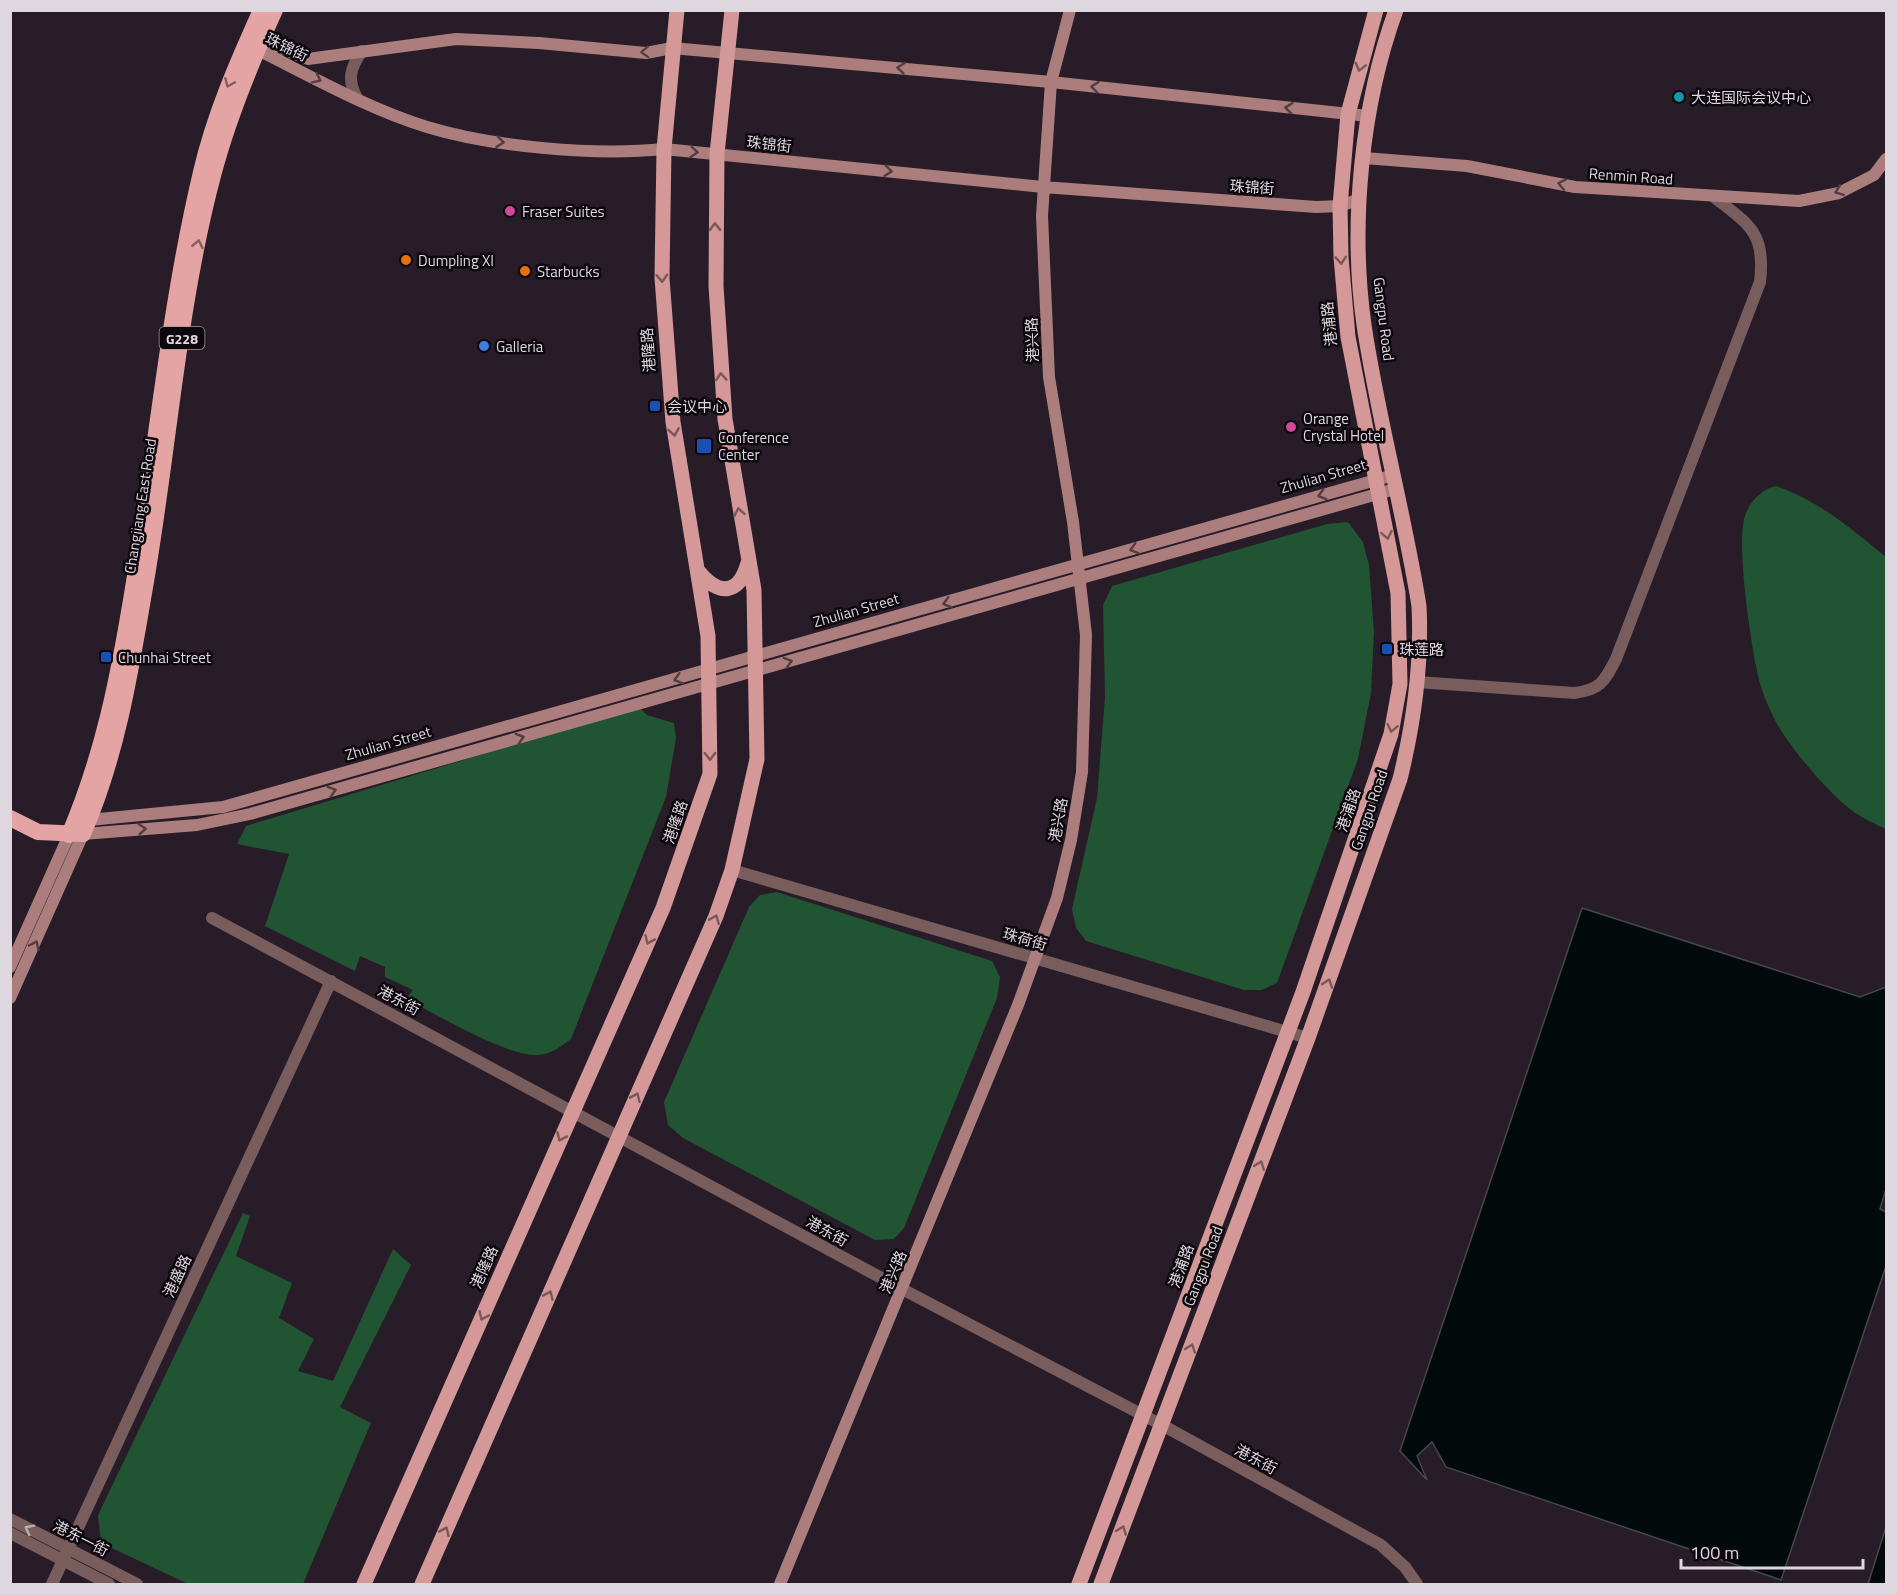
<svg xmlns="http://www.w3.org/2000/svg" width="1897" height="1595" viewBox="0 0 1897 1595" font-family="'Titillium Web','Noto Sans SC',sans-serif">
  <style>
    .green { fill: #205432 }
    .water { fill: #020a0b; stroke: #44484b; stroke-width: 1.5 }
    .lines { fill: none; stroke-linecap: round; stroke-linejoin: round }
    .minor { stroke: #795c5c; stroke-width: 12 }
    .tertiary { stroke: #795c5c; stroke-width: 12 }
    .secondary { stroke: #ab7e7d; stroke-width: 12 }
    .primary { stroke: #d39897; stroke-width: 15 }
    .trunk { stroke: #e4a4a3; stroke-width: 16 }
    .oneway { stroke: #543d40 }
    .oneway2 { stroke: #7a5759 }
    .oneway3 { stroke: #835e60 }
    .oneway4 { stroke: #bbacb1 }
    .culture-dot { fill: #0f9aa8; stroke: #0d080e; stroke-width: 2 }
    .hotel-dot { fill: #d1479c; stroke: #0d080e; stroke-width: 2 }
    .food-dot { fill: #e8710a; stroke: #0d080e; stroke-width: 2 }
    .shop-dot { fill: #3f7fe0; stroke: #0d080e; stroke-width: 2 }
    .transit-dot { fill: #1a4fb4; stroke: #0d080e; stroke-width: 2 }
    .labels { text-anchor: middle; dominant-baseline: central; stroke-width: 5; stroke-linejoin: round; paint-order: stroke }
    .shield { fill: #0d080e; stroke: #a099a0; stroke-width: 1.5 }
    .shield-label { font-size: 14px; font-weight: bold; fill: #dfd7df }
    .street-label { font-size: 15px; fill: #dfd7df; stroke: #0d080e }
    .poi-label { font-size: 15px; fill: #dfd7df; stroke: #0d080e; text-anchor: start }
  </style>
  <rect width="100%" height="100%" fill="#271c28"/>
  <path class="green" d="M 1776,486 C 1818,500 1853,530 1886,557 L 1886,829 C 1875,824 1860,817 1850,809 C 1825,789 1792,750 1776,722 C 1767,705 1759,685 1756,666 C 1750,636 1736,542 1745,516 C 1749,502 1762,489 1776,486 Z
    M 1348,522 L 1363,542 L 1369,565 L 1374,632 L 1371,693 L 1358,759 L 1277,983 L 1262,990 L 1244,990 L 1086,941 L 1076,928 L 1072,909 L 1097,798 L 1105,697 L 1103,605 L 1112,586 L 1327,524 Z
    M 639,707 L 647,715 L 674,723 L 676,738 L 666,797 L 571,1039 C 560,1047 552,1054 538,1055 C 507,1057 436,1014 406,999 L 413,990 L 385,977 L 385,967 L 360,956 L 355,971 L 265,926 L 289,854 L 237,844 L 246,826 Z
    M 777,892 L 992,961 L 1000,977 L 997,998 L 904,1228 L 894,1239 L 875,1240 L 683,1138 L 668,1125 L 664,1102 L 749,907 L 760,895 Z
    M 243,1213 L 250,1216 L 236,1256 L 292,1283 L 279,1318 L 314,1339 L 298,1371 L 333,1381 L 393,1249 L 411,1265 L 340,1407 L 371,1423 L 303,1584 L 188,1584 L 101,1543 L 98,1515 Z"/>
  <path class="water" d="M 1582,908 L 1860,997 L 1886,987 L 1886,1189 L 1880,1209 L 1886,1212 L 1886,1266 L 1781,1580 L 1446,1467 L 1432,1442 L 1417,1456 L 1427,1480 L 1400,1451 Z
    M 1886,1527 L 1886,1584 L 1868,1584 Z"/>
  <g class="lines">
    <path class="minor" d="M 1417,682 L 1574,693 C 1600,690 1604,682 1616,659 L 1760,282 C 1766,232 1749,225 1713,196
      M 1162,1425 L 1381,1545 L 1405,1567 L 1417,1584"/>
    <path class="tertiary" d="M 357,98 C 347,80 350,68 362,51
      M 732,870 L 1308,1038
      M 212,918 L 902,1289 L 1162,1425
      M 10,1519 L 137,1584
      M 10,1533 L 109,1584
      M 52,1584 L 331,981"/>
    <path class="secondary" d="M 255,42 L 261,40 L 308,59 L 456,39 L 539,43 L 646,53 L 672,48 L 1051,82 L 1368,116
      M 252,47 C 309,75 366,108 427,127 C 493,147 595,156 664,149 L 1043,187 L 1316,207 L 1340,206 L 1360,199
      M 1364,158 L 1467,166 L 1575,187 L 1799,201 L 1839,193 L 1874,175 L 1886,159
      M 10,967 L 69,835 L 80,825 L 89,820 L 223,807 L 1390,476 L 1396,482 L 1395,489 L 250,814 L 197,825 L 83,834 L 10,998
      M 780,1584 L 1018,1005 L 1057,898 L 1071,840 L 1082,772 L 1086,635 L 1073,522 L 1049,377 L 1042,216 L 1051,82 L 1070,10"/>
    <path class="primary" d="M 699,572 C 720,597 739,594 748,563
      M 364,1584 L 663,908 L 710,774 L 708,636 L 673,422 L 662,278 L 664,149 L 677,10
      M 422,1584 L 716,916 L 732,870 L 757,759 L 754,590 L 725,419 L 716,286 L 717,154 L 732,10
      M 1079,1584 L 1303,992 L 1391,734 L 1400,684 L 1398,593 L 1348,337 L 1341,257 L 1340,206 L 1348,114 L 1376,10
      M 1101,1584 L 1308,1038 L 1400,779 C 1414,722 1422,665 1419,606 C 1404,512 1378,419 1364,325 C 1350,225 1361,106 1396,10"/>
    <path class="trunk" d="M 10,818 L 38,832 L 83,834 C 117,756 130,675 144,593 C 169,453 177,309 214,172 C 229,116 251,63 275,10
      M 69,835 C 103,755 118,679 132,594 C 156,454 168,311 201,172 C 214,116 237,63 261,10"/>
  </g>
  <defs><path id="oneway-chevron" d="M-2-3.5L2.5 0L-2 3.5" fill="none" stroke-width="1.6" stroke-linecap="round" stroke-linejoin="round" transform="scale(1.5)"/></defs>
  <g class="oneway">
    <use href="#oneway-chevron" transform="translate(645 52) rotate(178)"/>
    <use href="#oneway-chevron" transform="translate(901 68) rotate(-175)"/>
    <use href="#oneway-chevron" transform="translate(317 79) rotate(26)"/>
    <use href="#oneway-chevron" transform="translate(1095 87) rotate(-174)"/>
    <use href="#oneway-chevron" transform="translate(1289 108) rotate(-174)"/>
    <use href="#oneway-chevron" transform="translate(500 142) rotate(7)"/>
    <use href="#oneway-chevron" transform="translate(694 152) rotate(5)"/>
    <use href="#oneway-chevron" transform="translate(888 171) rotate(6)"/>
    <use href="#oneway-chevron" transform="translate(1562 184) rotate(-169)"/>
    <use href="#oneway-chevron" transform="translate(1839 191) rotate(160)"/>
    <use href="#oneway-chevron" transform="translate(1322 495) rotate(164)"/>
    <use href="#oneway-chevron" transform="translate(1134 549) rotate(164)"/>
    <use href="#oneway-chevron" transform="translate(947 603) rotate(164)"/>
    <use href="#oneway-chevron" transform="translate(788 662) rotate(-16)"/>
    <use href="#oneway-chevron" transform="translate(678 679) rotate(164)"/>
    <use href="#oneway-chevron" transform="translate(520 738) rotate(-16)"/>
    <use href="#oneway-chevron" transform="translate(332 791) rotate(-16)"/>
    <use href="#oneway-chevron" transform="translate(142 829) rotate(-4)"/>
    <use href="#oneway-chevron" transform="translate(35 945) rotate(-65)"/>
  </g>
  <g class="oneway2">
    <use href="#oneway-chevron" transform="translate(1360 67) rotate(104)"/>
    <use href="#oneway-chevron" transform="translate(715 227) rotate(-91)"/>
    <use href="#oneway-chevron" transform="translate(1341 260) rotate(86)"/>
    <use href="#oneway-chevron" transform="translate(662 278) rotate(88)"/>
    <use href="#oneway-chevron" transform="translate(721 377) rotate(-94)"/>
    <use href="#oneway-chevron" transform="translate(674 432) rotate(81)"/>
    <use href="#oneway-chevron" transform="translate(739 512) rotate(-100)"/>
    <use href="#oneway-chevron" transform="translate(1387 535) rotate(79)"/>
    <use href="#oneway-chevron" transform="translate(1392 728) rotate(102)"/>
    <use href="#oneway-chevron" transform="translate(710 756) rotate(89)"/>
    <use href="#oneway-chevron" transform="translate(715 919) rotate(-68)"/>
    <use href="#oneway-chevron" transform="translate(649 940) rotate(114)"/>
    <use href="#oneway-chevron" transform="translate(1328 983) rotate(-71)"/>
    <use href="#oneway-chevron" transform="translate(636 1097) rotate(-66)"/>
    <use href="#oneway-chevron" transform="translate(561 1137) rotate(114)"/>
    <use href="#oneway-chevron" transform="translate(1260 1165) rotate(-69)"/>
    <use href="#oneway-chevron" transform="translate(549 1295) rotate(-66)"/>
    <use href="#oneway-chevron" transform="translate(483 1316) rotate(114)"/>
    <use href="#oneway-chevron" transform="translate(1191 1348) rotate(-69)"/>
    <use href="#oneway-chevron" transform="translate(1122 1530) rotate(-69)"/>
    <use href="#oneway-chevron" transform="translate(445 1531) rotate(-66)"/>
  </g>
  <g class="oneway3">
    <use href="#oneway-chevron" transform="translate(229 83) rotate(113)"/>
    <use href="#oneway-chevron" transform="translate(198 244) rotate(-78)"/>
  </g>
  <use class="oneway4" href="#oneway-chevron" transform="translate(29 1529) rotate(-153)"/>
  <circle class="culture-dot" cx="1679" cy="97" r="6"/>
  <g class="hotel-dot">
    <circle cx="510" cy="211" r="6"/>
    <circle cx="1291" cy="427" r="6"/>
  </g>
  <g class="food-dot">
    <circle cx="406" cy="260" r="6"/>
    <circle cx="525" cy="271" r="6"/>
  </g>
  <circle class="shop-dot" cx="484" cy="346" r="6"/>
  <g class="transit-dot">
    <rect x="649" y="400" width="12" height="12" rx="3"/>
    <rect x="696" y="438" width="16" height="16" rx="3"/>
    <rect x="1381" y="643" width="12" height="12" rx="3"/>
    <rect x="100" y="651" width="12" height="12" rx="3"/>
  </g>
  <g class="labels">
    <rect class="shield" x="159.5" y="327" width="45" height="22" rx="4.5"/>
    <g class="shield-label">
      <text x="182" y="338">G228</text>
    </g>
    <g class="street-label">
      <text transform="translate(287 47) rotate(26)">珠锦街</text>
      <text transform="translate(769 144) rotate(6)">珠锦街</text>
      <text transform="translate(1631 176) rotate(4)">Renmin Road</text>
      <text transform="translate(1252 187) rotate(4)">珠锦街</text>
      <text transform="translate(1384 319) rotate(83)">Gangpu Road</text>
      <text transform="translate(1329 324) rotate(-96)">港浦路</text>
      <text transform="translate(1032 340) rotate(-92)">港兴路</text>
      <text transform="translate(648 350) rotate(-94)">港隆路</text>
      <text transform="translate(1323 476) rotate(-16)">Zhulian Street</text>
      <text transform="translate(140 506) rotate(-81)">Changjiang East Road</text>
      <text transform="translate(856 610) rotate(-16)">Zhulian Street</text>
      <text transform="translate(388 743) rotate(-16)">Zhulian Street</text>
      <text transform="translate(1348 810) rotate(-71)">港浦路</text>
      <text transform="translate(1369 810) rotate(-71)">Gangpu Road</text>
      <text transform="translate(1058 820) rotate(-80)">港兴路</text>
      <text transform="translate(675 822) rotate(-71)">港隆路</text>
      <text transform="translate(1025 939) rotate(16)">珠荷街</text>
      <text transform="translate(399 1000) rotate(28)">港东街</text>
      <text transform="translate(827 1231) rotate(29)">港东街</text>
      <text transform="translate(1181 1266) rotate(-70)">港浦路</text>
      <text transform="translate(1203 1266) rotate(-69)">Gangpu Road</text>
      <text transform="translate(484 1267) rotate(-66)">港隆路</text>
      <text transform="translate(893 1272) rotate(-67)">港兴路</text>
      <text transform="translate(177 1276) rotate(-65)">港盛路</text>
      <text transform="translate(1256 1459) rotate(28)">港东街</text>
      <text transform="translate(81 1538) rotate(27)">港东一街</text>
    </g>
    <g class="poi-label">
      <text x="1691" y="97">大连国际会议中心</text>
      <text x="522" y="211">Fraser Suites</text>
      <text x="418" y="260">Dumpling XI</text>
      <text x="537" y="271">Starbucks</text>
      <text x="496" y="346">Galleria</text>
      <text x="667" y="406">会议中心</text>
      <text x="1303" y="418">Orange<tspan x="1303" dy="17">Crystal Hotel</tspan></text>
      <text x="718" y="437">Conference<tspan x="718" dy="17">Center</tspan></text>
      <text x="1399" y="649">珠莲路</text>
      <text x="118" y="657">Chunhai Street</text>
    </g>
  </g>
  <rect width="1897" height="1595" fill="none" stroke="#dfd7df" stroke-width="24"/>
  <path d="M1681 1559v9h182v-9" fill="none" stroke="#dfd7df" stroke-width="3"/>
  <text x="1690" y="1559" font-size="18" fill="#dfd7df" stroke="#0d080e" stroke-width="4.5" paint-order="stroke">100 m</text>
</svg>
